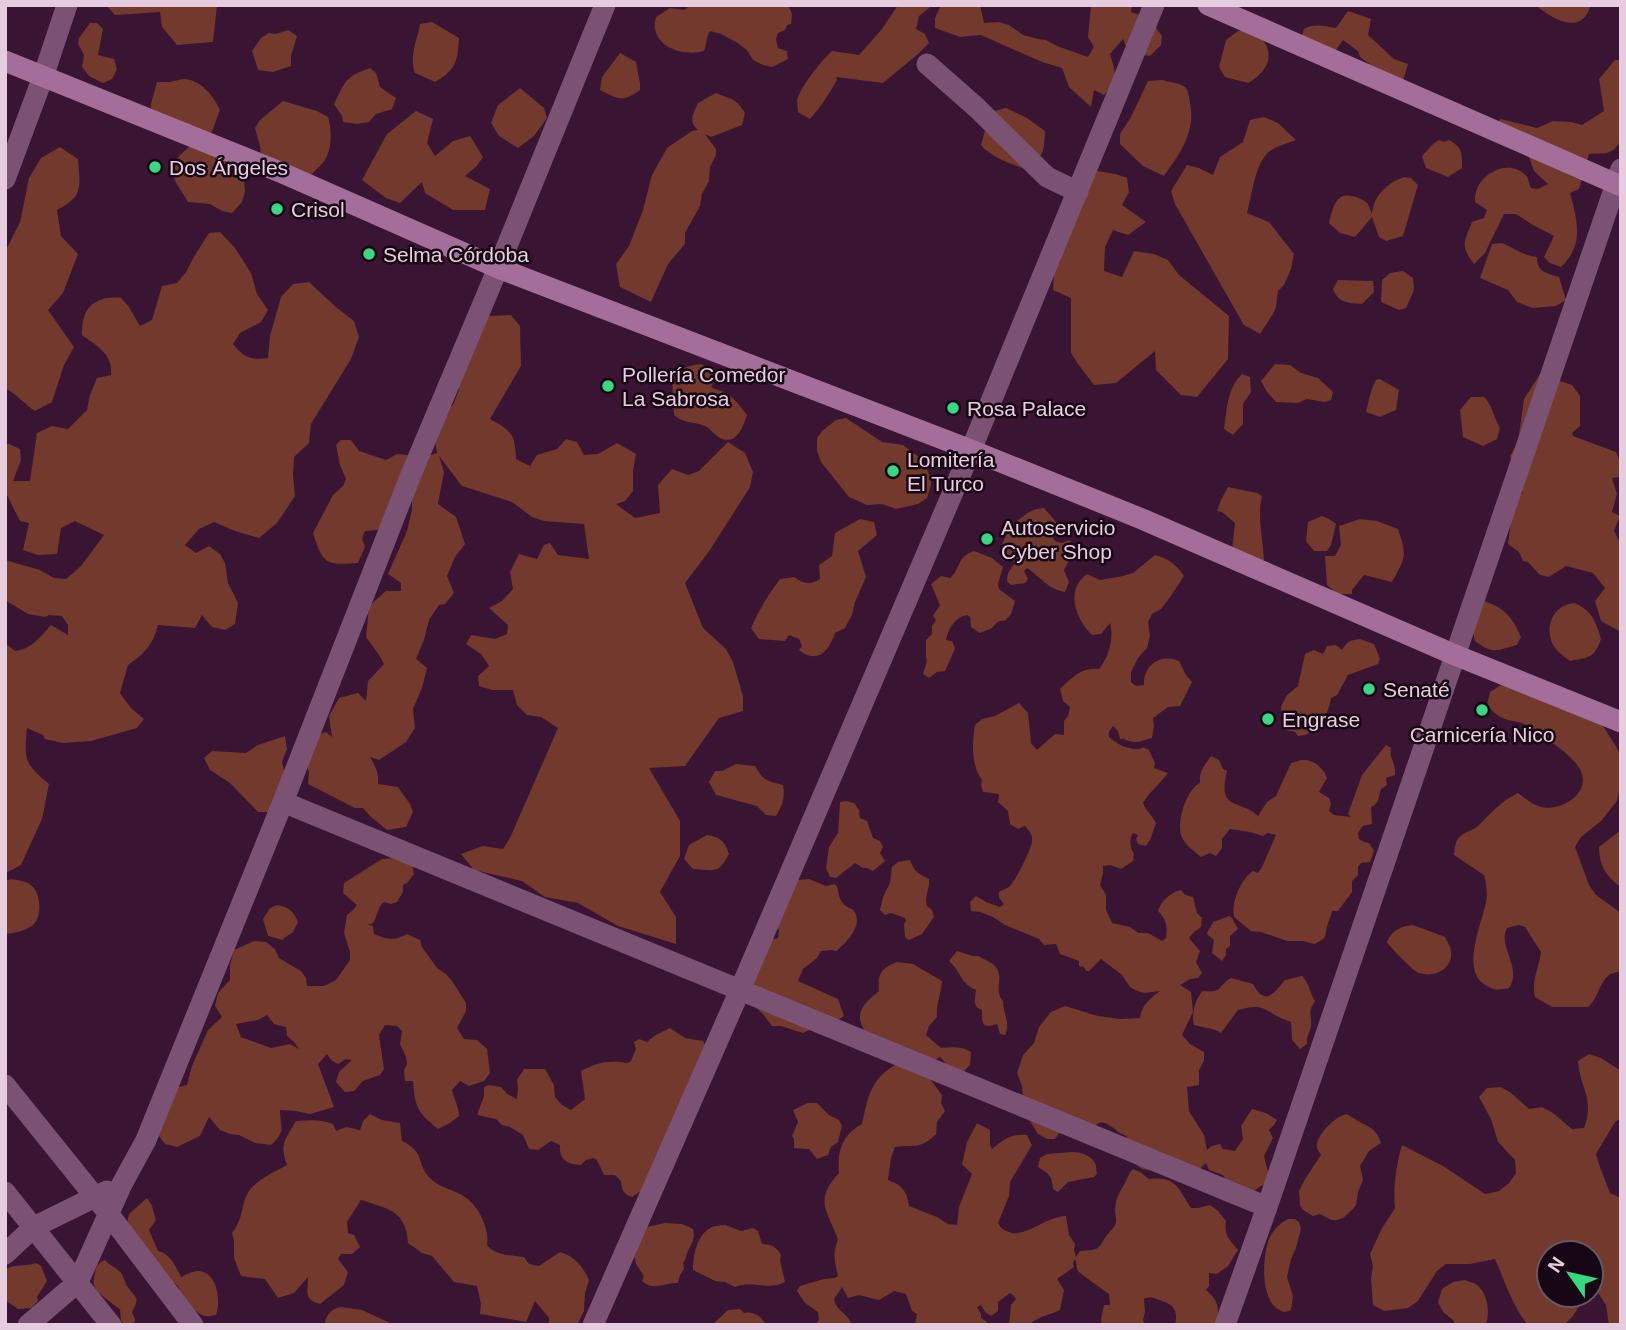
<svg xmlns="http://www.w3.org/2000/svg" width="1626" height="1330" viewBox="0 0 1626 1330" font-family="Arial,sans-serif">
  <style>
    .green { fill: #72392c; fill-rule: evenodd }
    .lines { fill: none; stroke-linecap: round; stroke-linejoin: round }
    .minor { stroke: #7c5274; stroke-width: 21 }
    .major { stroke: #a36e99; stroke-width: 21 }
    .poi-dot { fill: #38d880; stroke: #170714; stroke-width: 2.5 }
    .labels { text-anchor: middle; dominant-baseline: central; stroke-width: 5; stroke-linejoin: round; paint-order: stroke }
    .poi-label { font-size: 21px; fill: #e5cddf; stroke: #170714; text-anchor: start }
  </style>
  <rect width="100%" height="100%" fill="#391433"/>
  <path class="green" d="M 106,5 L 217,5 L 213,42 L 177,45 L 162,27 L 160,12 L 115,15 Z
    M 691,5 L 788,5 L 792,14 L 791,24 L 787,25 L 785,30 L 778,33 L 776,39 L 778,48 L 787,51 L 788,59 L 772,67 L 763,65 L 753,60 L 747,50 L 736,42 L 721,34 L 710,31 C 706,37 707,44 704,51 C 687,56 659,50 655,29 C 654,25 655,21 656,17 L 670,8 L 684,10 Z
    M 898,5 L 933,5 L 919,16 L 916,29 L 925,34 L 929,43 L 918,54 L 883,83 L 836,77 L 837,80 C 829,94 821,107 810,119 L 798,112 C 798,109 797,103 797,100 C 802,85 820,62 832,51 L 859,55 L 882,29 Z
    M 941,5 L 980,5 L 984,23 L 999,22 L 1009,25 L 1023,35 L 1038,39 L 1046,40 L 1057,46 L 1088,57 L 1094,47 L 1088,37 L 1091,5 L 1132,5 L 1131,12 L 1149,18 L 1162,36 L 1161,45 L 1150,56 L 1129,53 L 1123,39 L 1110,54 C 1116,75 1119,78 1104,95 L 1094,90 L 1091,107 L 1069,87 L 1062,68 L 1042,62 L 981,35 L 960,37 L 935,28 L 935,18 Z
    M 1535,5 L 1591,5 C 1581,37 1553,19 1535,5 Z
    M 1348,11 L 1371,19 L 1368,35 L 1394,59 L 1408,64 L 1403,81 L 1375,68 L 1360,57 L 1358,51 L 1343,40 L 1333,54 L 1301,39 L 1304,29 C 1314,23 1325,26 1336,28 Z
    M 432,22 L 459,38 C 458,61 456,70 435,82 L 415,73 C 409,56 417,41 420,24 Z
    M 90,23 L 97,23 L 103,29 L 98,55 L 114,59 L 117,69 L 112,79 L 103,83 L 89,76 L 82,67 L 84,55 L 78,44 L 79,38 Z
    M 288,30 L 297,36 L 291,56 L 291,66 L 273,72 L 258,70 L 252,51 L 261,38 L 269,33 L 276,34 Z
    M 1238,31 L 1253,31 C 1259,36 1266,42 1268,50 C 1272,65 1259,77 1248,83 L 1225,77 L 1219,67 L 1226,40 Z
    M 620,53 L 636,62 L 640,83 L 640,90 C 622,103 618,99 600,90 L 602,77 Z
    M 1615,60 L 1621,60 L 1620,142 C 1610,157 1605,152 1589,154 L 1579,189 L 1570,193 C 1578,222 1584,245 1561,267 L 1550,263 L 1544,257 L 1554,236 L 1533,225 L 1516,214 L 1504,214 L 1485,253 L 1474,264 C 1460,246 1464,242 1472,222 L 1484,218 L 1487,210 L 1475,202 C 1473,173 1512,156 1527,177 C 1529,180 1529,185 1531,188 L 1538,189 L 1548,184 L 1534,171 L 1529,157 L 1495,123 L 1501,119 L 1537,128 L 1553,121 L 1571,122 L 1582,125 L 1604,111 L 1599,79 Z
    M 370,68 L 376,73 L 380,87 L 396,98 L 392,109 L 376,114 L 369,122 L 357,124 L 343,122 L 342,116 L 334,104 C 346,80 345,77 370,68 Z
    M 183,79 C 200,79 213,95 220,110 L 213,129 L 206,143 L 151,120 L 151,104 L 157,82 L 169,82 Z
    M 1163,80 C 1169,82 1180,83 1185,87 C 1189,91 1189,98 1190,103 C 1196,132 1180,154 1164,176 L 1143,166 L 1120,144 L 1120,134 L 1131,117 L 1148,81 Z
    M 520,88 L 544,108 L 547,118 L 534,136 L 518,148 L 499,136 L 491,123 L 498,105 Z
    M 716,93 C 732,100 735,97 745,113 L 742,125 L 711,137 L 705,134 L 716,149 L 716,155 L 710,167 L 709,181 L 702,194 L 700,206 L 685,233 L 685,244 L 668,264 L 651,302 L 620,287 L 616,264 L 629,246 L 643,210 L 652,175 L 667,148 L 692,131 L 698,130 C 688,121 693,115 698,103 Z
    M 283,101 L 317,111 L 328,117 C 332,129 332,149 325,160 C 322,165 316,169 312,174 L 280,172 L 262,165 L 260,146 L 255,128 L 260,120 Z
    M 1006,108 L 1027,118 L 1045,131 C 1044,152 1044,157 1025,169 C 1009,163 992,158 981,145 L 986,127 L 994,111 Z
    M 416,111 L 433,119 L 427,143 L 435,156 L 453,141 L 470,136 L 483,157 L 476,167 L 465,176 L 490,189 L 485,210 L 453,210 L 425,193 L 422,182 L 400,203 L 386,198 L 362,180 L 387,134 Z
    M 1264,117 L 1278,123 L 1296,140 C 1288,143 1277,146 1270,151 C 1255,162 1252,196 1247,213 L 1269,222 L 1294,254 L 1291,269 L 1284,285 L 1278,291 L 1276,307 L 1273,314 L 1260,334 L 1244,325 L 1241,320 L 1175,204 L 1171,191 L 1187,165 L 1199,168 L 1213,175 L 1220,157 L 1243,142 L 1250,120 Z
    M 1439,140 L 1444,142 L 1449,140 C 1463,148 1462,153 1462,168 L 1448,177 L 1426,168 L 1422,156 L 1433,144 Z
    M 60,147 L 78,159 C 80,187 84,196 57,210 L 61,236 L 78,254 L 63,293 L 48,310 L 74,347 L 64,365 L 52,402 L 35,411 C 24,404 17,394 5,388 L 5,252 L 20,222 L 29,178 L 41,158 Z
    M 189,147 L 198,147 L 231,161 L 244,179 L 245,192 L 242,202 L 232,213 L 222,211 L 210,204 L 188,202 L 175,181 L 170,169 L 179,156 Z
    M 1097,171 L 1116,174 L 1127,178 L 1129,192 L 1122,205 L 1146,222 L 1128,235 L 1113,230 L 1105,247 L 1104,271 L 1122,277 L 1134,251 L 1154,254 L 1168,260 L 1179,275 L 1229,316 L 1228,359 L 1197,397 L 1181,395 L 1156,370 L 1155,351 L 1116,383 L 1094,385 L 1078,364 L 1071,353 L 1071,298 L 1053,290 L 1056,245 L 1068,214 Z
    M 1404,177 L 1411,178 L 1418,185 L 1403,236 L 1386,241 L 1379,237 L 1372,217 L 1355,237 L 1340,233 L 1329,223 C 1331,215 1333,202 1341,197 C 1348,193 1362,198 1368,204 C 1369,206 1371,211 1372,214 C 1374,195 1387,183 1404,177 Z
    M 220,232 L 235,248 L 251,273 L 257,294 L 268,310 L 261,322 L 240,333 L 233,344 C 244,358 251,360 268,358 L 270,336 L 281,297 L 293,284 L 309,282 L 337,308 L 354,321 L 359,337 L 351,359 L 311,424 L 309,443 L 294,457 L 293,475 L 295,496 L 277,523 L 259,538 L 235,531 L 214,522 L 199,529 L 185,545 L 196,553 L 209,546 L 220,554 L 225,563 L 228,583 L 238,603 L 235,624 L 225,630 L 212,627 L 202,615 L 195,628 L 158,625 C 153,645 144,654 128,665 L 120,693 L 131,708 L 144,719 L 137,728 L 91,741 L 63,743 L 45,739 L 43,735 L 27,728 C 24,760 24,763 49,784 L 42,819 L 21,865 L 6,873 L 5,643 L 15,651 C 32,649 40,637 51,625 L 68,635 L 68,625 L 62,616 L 49,615 L 45,617 L 28,614 L 5,600 L 5,560 L 40,570 L 54,578 L 66,579 L 81,566 L 104,535 L 75,521 L 61,528 L 57,554 L 38,555 L 23,550 L 29,523 L 20,521 L 5,491 L 5,445 L 9,444 L 20,449 L 21,460 L 13,481 L 30,481 L 37,433 L 52,426 L 68,429 L 87,410 L 90,395 L 97,378 L 111,375 C 113,354 97,346 82,335 C 82,330 82,323 84,318 C 88,301 106,296 121,298 L 129,307 L 140,326 L 152,320 L 162,286 L 177,283 L 186,272 L 195,255 L 209,233 Z
    M 1502,243 C 1514,248 1524,256 1537,257 C 1537,272 1546,273 1559,277 L 1566,300 L 1556,306 L 1533,308 L 1517,302 L 1508,290 L 1480,278 L 1492,244 Z
    M 1403,271 L 1413,278 L 1414,290 L 1406,308 L 1399,310 L 1381,302 L 1382,280 L 1390,273 Z
    M 1338,280 L 1373,281 L 1374,292 L 1362,304 C 1349,303 1338,303 1333,289 Z
    M 511,315 L 520,326 L 521,366 L 490,419 C 512,431 515,434 516,459 L 530,466 L 537,455 L 557,449 L 566,439 L 577,442 L 584,455 L 598,454 L 617,443 L 636,454 L 633,470 L 633,491 L 625,501 L 616,504 L 635,518 L 660,513 L 658,485 L 672,469 L 688,475 L 699,471 L 728,442 L 745,453 L 753,472 L 750,487 L 710,550 L 685,583 L 703,628 L 726,649 L 733,662 L 743,696 L 743,711 L 719,718 L 685,766 L 649,768 L 680,821 L 680,856 L 660,892 L 676,917 L 676,944 L 618,926 L 578,903 L 545,897 L 522,881 L 474,870 L 461,854 L 483,846 L 503,849 L 510,838 L 558,728 L 541,717 L 527,715 L 517,705 L 513,690 L 492,690 L 479,686 L 478,676 L 489,666 L 481,654 L 466,644 L 471,635 L 495,639 L 507,634 L 508,625 L 489,608 L 502,601 L 513,589 L 510,572 L 519,554 L 537,559 L 544,545 L 550,543 L 558,555 L 589,559 L 584,524 L 544,521 L 532,517 L 512,502 L 462,486 L 439,456 L 444,472 L 438,504 L 456,517 L 465,544 L 455,557 L 447,576 L 454,593 L 445,604 L 439,605 L 429,620 L 424,640 L 416,659 L 427,668 L 422,688 L 413,709 L 415,728 L 406,742 L 379,760 L 370,757 C 376,767 379,774 378,784 L 398,787 L 410,804 L 413,812 L 406,827 L 387,830 L 370,816 L 363,808 L 355,808 L 308,784 L 309,773 L 306,760 L 317,735 L 326,732 L 332,737 L 329,716 L 339,698 L 358,693 L 366,701 L 368,681 L 384,664 L 379,655 L 366,637 L 369,606 L 386,591 L 401,591 L 401,583 L 388,574 L 407,531 L 412,510 L 412,485 L 422,458 L 437,453 L 435,440 L 439,416 L 453,405 L 459,390 L 458,371 L 489,316 Z
    M 701,364 L 710,369 L 716,378 L 711,387 C 714,389 718,390 721,391 C 733,395 740,406 747,415 C 743,426 738,444 722,439 C 716,437 711,429 705,426 C 693,421 683,424 674,415 L 672,379 C 683,368 685,366 701,364 Z
    M 1275,364 L 1290,365 L 1301,373 L 1318,378 L 1333,392 L 1331,400 L 1325,402 L 1307,399 L 1298,403 L 1276,402 L 1267,392 L 1261,381 Z
    M 1242,374 L 1250,377 L 1251,392 L 1243,404 L 1243,424 L 1233,435 L 1224,429 C 1227,409 1227,389 1242,374 Z
    M 1540,374 L 1572,385 L 1580,396 L 1580,426 L 1572,433 L 1573,436 L 1616,452 L 1621,464 L 1621,477 L 1612,478 L 1617,494 L 1612,512 L 1620,516 L 1614,531 L 1621,544 L 1621,632 L 1601,621 L 1595,601 L 1605,588 L 1593,573 L 1566,566 L 1549,577 L 1540,575 L 1528,562 L 1523,561 L 1519,552 L 1508,544 L 1514,498 L 1523,493 L 1518,485 L 1510,456 L 1518,442 L 1524,399 Z
    M 1380,379 L 1399,390 L 1396,410 L 1380,417 L 1366,412 C 1369,401 1370,391 1376,380 Z
    M 1471,397 L 1484,397 C 1492,404 1494,418 1500,428 L 1497,439 L 1483,446 L 1463,437 L 1460,410 Z
    M 846,418 L 882,442 L 903,445 L 923,460 L 931,479 L 931,485 L 927,498 L 918,504 L 896,509 L 882,504 L 867,505 L 849,497 L 821,462 L 817,451 L 817,438 L 822,431 L 836,420 Z
    M 341,440 L 351,440 L 359,451 L 386,460 L 397,454 L 408,455 L 389,520 L 377,530 L 365,531 L 362,538 L 365,547 L 358,563 C 326,565 323,565 313,533 L 333,495 L 343,486 L 346,479 L 340,465 L 336,445 Z
    M 1228,487 L 1257,493 L 1262,496 C 1257,516 1263,539 1264,560 L 1257,562 L 1232,550 L 1235,523 L 1222,512 L 1217,511 L 1221,500 Z
    M 1044,508 L 1056,522 L 1055,530 L 1052,536 L 1055,541 L 1062,543 L 1070,540 L 1074,552 L 1064,570 L 1069,582 L 1065,592 C 1046,588 1042,578 1027,568 L 1024,571 L 1028,579 L 1025,583 L 1011,585 L 1007,581 C 1007,572 1010,570 1015,563 L 1010,558 L 1003,561 L 1000,556 L 1002,545 L 1010,525 C 1024,518 1027,509 1044,508 Z
    M 1322,516 L 1329,519 L 1336,524 L 1331,545 L 1327,551 L 1314,551 L 1306,541 L 1308,522 Z
    M 860,519 L 874,522 L 877,535 L 858,551 L 866,577 L 855,602 L 852,615 L 845,628 L 835,633 C 829,651 817,665 799,650 L 802,646 L 799,639 L 789,635 L 785,641 L 759,639 L 751,628 C 759,610 768,595 780,579 L 794,577 C 804,584 810,585 820,579 L 819,565 L 832,556 L 835,533 Z
    M 1360,519 L 1377,521 L 1398,529 C 1407,556 1406,557 1392,582 L 1364,575 L 1352,590 L 1352,594 L 1337,594 L 1327,585 L 1325,556 L 1335,556 L 1341,545 L 1339,526 Z
    M 974,551 L 992,558 L 1003,567 L 998,584 L 999,589 L 1015,601 L 1011,614 L 1005,621 C 997,620 997,623 992,628 C 989,630 984,631 980,633 L 971,627 L 970,617 L 967,615 C 955,617 948,629 946,640 L 952,641 L 955,648 L 954,651 L 945,671 L 937,672 L 929,678 L 923,674 L 927,661 L 926,656 L 926,640 L 932,634 L 932,626 L 936,620 L 933,616 L 940,605 L 931,584 L 941,576 L 950,578 C 961,569 956,557 974,551 Z
    M 1155,555 C 1169,559 1176,564 1184,576 L 1171,596 L 1161,609 L 1152,614 L 1148,622 L 1150,636 L 1147,648 L 1138,658 L 1131,672 L 1131,682 L 1136,686 L 1144,685 C 1143,665 1161,653 1179,661 L 1186,675 L 1192,682 L 1180,706 L 1168,707 L 1153,718 L 1154,726 L 1152,738 C 1144,740 1136,744 1129,741 C 1120,738 1129,738 1120,739 L 1118,731 L 1113,726 L 1109,732 L 1109,737 C 1117,744 1126,749 1137,749 C 1148,748 1139,746 1149,750 L 1155,763 L 1154,768 L 1168,773 C 1160,784 1150,791 1143,803 C 1146,811 1152,815 1156,823 L 1150,840 L 1146,846 L 1138,844 L 1136,839 L 1138,835 L 1133,833 C 1129,839 1130,848 1134,854 L 1133,861 L 1121,869 L 1110,865 L 1103,866 L 1103,873 L 1100,885 L 1106,895 L 1106,910 L 1112,923 L 1130,927 L 1139,933 L 1148,933 L 1162,941 L 1166,938 C 1168,926 1166,919 1158,911 C 1161,901 1171,892 1181,890 L 1185,895 L 1193,897 L 1197,913 L 1202,918 L 1201,927 L 1194,932 L 1189,938 L 1200,951 L 1196,962 L 1202,973 L 1198,978 L 1190,979 L 1180,985 L 1191,992 L 1193,1012 L 1182,1035 L 1190,1044 L 1204,1052 L 1204,1061 L 1199,1070 L 1199,1085 L 1187,1087 L 1189,1111 L 1204,1135 L 1207,1150 L 1212,1146 L 1220,1144 L 1223,1149 L 1235,1151 L 1243,1139 L 1241,1126 L 1252,1109 L 1266,1113 L 1277,1120 L 1274,1125 L 1269,1130 L 1273,1138 L 1264,1156 L 1270,1180 L 1254,1191 L 1227,1181 L 1223,1175 L 1209,1170 L 1206,1163 L 1192,1176 L 1142,1169 L 1135,1164 C 1133,1155 1133,1143 1126,1136 C 1123,1134 1119,1133 1116,1130 C 1102,1119 1099,1120 1088,1133 L 1073,1135 L 1059,1133 L 1055,1139 L 1047,1139 L 1038,1134 L 1030,1121 L 1024,1107 L 1022,1086 L 1017,1073 L 1023,1055 L 1034,1043 L 1039,1027 L 1051,1012 L 1065,1006 L 1098,1016 L 1120,1019 L 1140,1018 C 1142,1005 1149,999 1160,991 L 1145,993 L 1137,991 L 1130,987 L 1122,975 L 1101,959 L 1089,971 L 1086,971 L 1084,967 L 1079,966 L 1079,961 L 1060,954 L 1056,944 L 1044,945 L 1039,939 L 1005,925 L 993,917 L 980,912 L 971,911 L 970,902 L 976,896 L 986,902 L 1000,907 L 1004,904 L 999,898 L 999,892 C 1002,890 1006,889 1009,887 C 1015,882 1032,848 1032,841 C 1033,835 1029,831 1025,826 L 1018,829 L 1010,824 L 1008,811 L 998,802 L 999,794 L 983,792 L 981,785 L 982,780 C 971,766 972,742 975,725 L 982,719 L 995,716 L 1019,703 L 1028,713 L 1031,743 L 1037,750 L 1055,734 L 1064,735 L 1064,721 L 1068,716 L 1070,707 L 1063,701 L 1060,689 C 1072,678 1081,667 1099,669 C 1109,657 1114,638 1110,623 L 1101,634 L 1092,635 C 1079,623 1068,599 1079,582 C 1081,579 1084,577 1087,574 L 1100,580 L 1123,576 L 1133,573 Z
    M 1478,599 C 1502,606 1511,614 1521,637 L 1517,645 C 1497,650 1493,655 1475,641 L 1472,628 Z
    M 1574,603 C 1592,610 1596,622 1601,639 C 1594,659 1589,657 1570,661 C 1565,657 1556,651 1553,645 C 1544,627 1553,605 1574,603 Z
    M 1360,639 L 1374,644 L 1380,659 L 1378,664 L 1348,675 L 1337,695 L 1331,698 C 1328,716 1318,735 1298,736 L 1295,732 L 1286,730 L 1282,722 L 1281,706 L 1287,695 L 1298,686 L 1305,654 L 1314,650 L 1323,654 L 1327,646 L 1336,645 L 1342,650 C 1347,641 1351,640 1360,639 Z
    M 1501,685 L 1536,697 L 1558,708 L 1583,711 L 1594,717 L 1603,726 L 1617,748 L 1621,758 L 1621,783 L 1617,801 L 1601,821 L 1581,837 L 1575,847 L 1589,885 L 1596,895 L 1621,913 L 1621,971 C 1617,972 1612,973 1609,975 C 1599,983 1598,999 1588,1007 L 1552,1007 L 1535,997 C 1531,981 1539,968 1541,952 L 1525,927 L 1519,925 L 1507,928 C 1497,946 1523,968 1509,988 C 1499,990 1493,991 1484,984 C 1461,969 1482,923 1486,902 C 1488,892 1486,884 1484,875 L 1454,855 C 1455,851 1454,847 1456,843 C 1460,832 1471,832 1478,826 C 1491,813 1501,801 1518,793 C 1525,798 1533,805 1541,807 C 1555,810 1572,803 1579,792 C 1594,770 1562,750 1547,739 C 1541,735 1535,729 1529,726 C 1510,717 1504,725 1487,705 L 1490,692 Z
    M 285,736 L 287,749 L 282,762 L 284,770 L 281,789 L 272,812 L 258,812 L 230,783 L 210,770 L 204,758 L 212,751 L 246,753 L 258,745 Z
    M 1386,745 L 1391,748 C 1389,760 1396,762 1395,775 L 1386,778 L 1387,785 L 1381,789 C 1378,797 1380,803 1371,807 L 1372,824 L 1363,826 L 1358,833 L 1359,839 L 1364,842 L 1369,843 L 1374,851 L 1370,862 L 1361,863 L 1358,867 L 1358,875 L 1352,881 L 1352,892 L 1338,911 L 1332,911 C 1331,917 1328,921 1327,927 C 1324,939 1327,937 1315,944 L 1303,941 L 1287,941 L 1261,932 L 1251,931 L 1234,917 C 1231,902 1241,879 1253,871 L 1258,873 L 1262,867 L 1276,835 L 1268,833 L 1263,836 L 1250,832 L 1230,829 L 1222,839 L 1222,848 L 1216,856 L 1210,853 L 1201,857 C 1194,851 1184,844 1181,835 C 1177,821 1186,790 1200,783 C 1199,771 1204,766 1211,756 L 1219,760 L 1223,769 L 1227,771 C 1217,812 1239,798 1258,816 L 1267,802 L 1276,796 L 1291,763 C 1295,762 1299,760 1303,760 C 1314,759 1324,769 1327,778 L 1319,792 L 1329,798 L 1331,804 L 1329,811 L 1334,815 L 1351,817 L 1348,814 L 1362,775 Z
    M 736,764 L 755,766 C 763,781 768,781 783,785 C 785,798 783,805 776,816 L 766,815 L 757,806 L 716,795 L 709,782 L 715,771 L 722,771 Z
    M 846,801 L 854,803 L 859,810 L 860,818 L 867,821 L 873,838 L 880,841 L 883,847 L 880,853 L 885,861 L 873,871 L 867,868 L 863,868 L 855,863 L 836,878 L 830,877 L 826,868 L 829,847 L 838,833 L 840,802 Z
    M 1621,830 L 1621,887 C 1606,877 1599,865 1599,847 Z
    M 707,835 C 720,837 725,841 729,854 C 718,875 714,870 693,869 L 684,859 L 689,845 Z
    M 398,858 L 412,865 L 414,874 L 407,883 L 403,885 L 403,892 L 397,902 L 391,904 L 384,902 C 377,907 378,917 372,924 L 367,924 L 373,926 L 374,934 C 389,940 393,941 407,934 L 420,940 L 422,947 L 437,968 L 446,974 L 452,981 L 466,1003 L 466,1011 L 457,1028 L 464,1039 L 477,1040 L 487,1049 L 490,1073 L 484,1081 L 469,1086 L 460,1081 L 452,1090 C 454,1099 459,1107 459,1116 L 450,1123 L 438,1129 C 417,1112 415,1107 413,1081 L 405,1081 L 404,1070 L 407,1064 L 406,1057 L 400,1044 L 402,1031 L 397,1026 L 385,1025 L 379,1035 L 384,1069 L 380,1075 L 363,1081 L 354,1091 L 345,1092 L 336,1082 L 339,1072 L 352,1060 L 346,1059 L 338,1064 L 331,1060 L 327,1054 L 318,1064 L 334,1107 L 310,1114 L 296,1111 L 280,1110 C 280,1128 287,1130 271,1145 L 255,1143 L 239,1135 L 230,1134 L 220,1130 L 209,1117 L 200,1136 L 177,1147 L 165,1144 L 153,1128 L 170,1089 L 187,1085 L 192,1066 L 208,1030 L 222,1017 L 215,1006 L 218,993 L 230,980 L 230,965 L 234,950 L 254,941 L 266,942 L 275,949 L 279,958 L 301,971 L 306,978 L 307,986 L 324,986 L 336,980 L 350,960 L 350,952 L 344,933 L 347,915 L 352,911 L 357,905 L 343,893 L 344,883 L 382,859 ZM 267,1015 L 274,1024 L 286,1027 L 287,1036 L 294,1042 L 299,1049 L 290,1044 L 271,1048 L 241,1037 L 236,1024 L 258,1020 Z
    M 910,860 C 915,873 918,873 929,879 C 930,890 924,896 927,906 L 932,910 L 934,917 L 922,934 L 909,940 L 905,937 L 904,924 L 906,921 L 905,918 L 891,913 L 885,915 L 880,910 L 883,897 L 890,883 L 892,867 L 898,862 Z
    M 11,879 C 18,880 28,881 33,887 C 41,896 42,916 33,925 C 25,931 15,933 5,934 L 5,881 Z
    M 809,879 L 826,886 L 834,884 L 837,886 C 839,894 839,901 846,906 C 851,910 852,907 855,913 C 863,926 845,944 836,951 L 832,950 L 821,951 L 817,958 L 803,969 L 798,981 L 838,999 L 844,1016 C 832,1026 816,1026 803,1033 L 781,1026 L 772,1026 L 763,1014 L 753,1005 L 754,971 L 767,941 L 778,938 L 779,930 L 774,922 L 796,880 Z
    M 277,905 C 289,907 294,912 298,922 L 293,932 L 284,938 L 283,940 L 268,936 L 263,919 L 270,908 Z
    M 1229,916 L 1232,918 L 1238,929 L 1230,936 L 1230,946 L 1226,949 L 1226,955 L 1222,961 L 1212,953 L 1214,940 L 1208,935 L 1207,933 L 1213,922 Z
    M 1413,925 L 1445,937 C 1447,941 1451,947 1451,952 C 1453,969 1434,978 1419,973 C 1414,972 1390,947 1387,942 C 1392,930 1401,926 1413,925 Z
    M 957,951 L 973,956 L 979,956 C 984,960 991,962 995,966 C 1005,977 993,990 1003,1001 C 1003,1014 1011,1022 1005,1035 L 1000,1034 L 997,1024 C 982,1029 982,1024 982,1010 C 972,1006 975,1000 976,990 C 960,983 962,973 949,961 Z
    M 897,962 L 913,964 L 942,981 C 941,994 936,1004 937,1017 L 929,1026 L 926,1035 L 941,1048 C 951,1047 962,1046 971,1052 L 970,1065 L 963,1072 L 954,1073 L 940,1057 L 931,1062 L 867,1034 C 852,1014 863,1004 879,991 C 877,974 881,968 897,962 Z
    M 1302,976 C 1310,984 1309,992 1315,1001 C 1307,1014 1312,1012 1311,1025 C 1310,1033 1306,1036 1307,1044 L 1300,1049 L 1292,1040 L 1291,1022 C 1265,1014 1268,1001 1238,1010 L 1221,1033 C 1214,1028 1203,1028 1194,1025 C 1191,1016 1195,998 1203,991 C 1224,993 1217,986 1231,978 L 1253,984 C 1265,1007 1274,993 1285,980 Z
    M 670,1028 L 685,1038 L 703,1041 L 707,1048 L 681,1115 L 669,1125 L 670,1131 L 641,1191 L 632,1197 C 623,1194 622,1190 621,1181 L 615,1175 L 604,1175 L 597,1160 L 593,1158 L 586,1160 L 581,1165 C 567,1164 559,1160 560,1145 L 551,1141 L 538,1150 L 529,1149 L 523,1135 L 510,1127 L 502,1125 L 496,1119 L 477,1115 L 484,1096 L 484,1087 L 489,1085 L 501,1087 L 507,1094 L 517,1099 L 518,1088 L 517,1080 L 524,1069 L 545,1069 L 554,1085 L 555,1097 L 562,1105 L 571,1110 L 585,1099 L 581,1071 C 598,1062 608,1060 628,1063 L 631,1061 L 636,1049 L 634,1042 L 639,1039 L 647,1042 L 654,1036 Z
    M 1589,1054 L 1601,1058 L 1621,1071 L 1621,1118 L 1615,1122 L 1596,1154 L 1600,1167 L 1610,1193 L 1621,1198 L 1621,1325 L 1609,1325 L 1606,1305 L 1595,1288 L 1591,1291 L 1591,1253 L 1549,1253 L 1549,1295 L 1586,1295 L 1573,1316 L 1564,1325 L 1528,1325 C 1512,1306 1505,1281 1495,1259 L 1470,1264 L 1446,1264 L 1437,1271 L 1418,1301 L 1408,1308 L 1384,1311 L 1373,1305 L 1371,1278 L 1373,1266 L 1370,1254 L 1381,1230 L 1395,1208 C 1393,1188 1396,1165 1402,1145 L 1443,1166 L 1485,1194 L 1499,1191 L 1509,1183 L 1516,1173 L 1515,1160 L 1498,1142 L 1491,1119 L 1479,1097 L 1487,1088 L 1501,1087 L 1511,1093 L 1529,1109 L 1542,1107 L 1553,1113 L 1572,1129 L 1584,1128 C 1595,1098 1580,1089 1578,1061 Z
    M 895,1065 L 925,1072 L 942,1095 L 941,1103 L 945,1111 L 937,1122 L 936,1134 C 920,1150 915,1144 895,1147 L 891,1158 L 888,1180 C 902,1185 907,1191 909,1206 L 937,1217 L 948,1224 L 957,1225 L 959,1207 L 972,1174 L 962,1164 L 967,1142 L 977,1123 L 990,1130 L 990,1145 L 992,1149 C 1005,1139 1010,1134 1027,1135 L 1032,1145 L 1010,1182 L 1009,1196 L 998,1223 L 1001,1228 C 1004,1230 1008,1232 1012,1233 C 1029,1235 1046,1217 1066,1216 L 1069,1235 L 1075,1244 L 1074,1250 L 1076,1257 L 1080,1251 C 1101,1249 1096,1251 1107,1235 C 1109,1232 1112,1230 1114,1227 C 1118,1221 1115,1216 1115,1210 C 1116,1196 1119,1194 1125,1183 C 1128,1177 1128,1174 1133,1169 L 1140,1172 L 1149,1179 C 1176,1176 1178,1188 1191,1208 L 1198,1208 L 1210,1205 L 1218,1211 L 1226,1221 C 1224,1236 1229,1239 1238,1250 L 1228,1266 L 1217,1274 L 1209,1273 L 1209,1286 L 1206,1290 C 1219,1301 1220,1309 1216,1325 L 1175,1325 C 1178,1312 1175,1305 1162,1301 C 1154,1298 1152,1296 1144,1299 L 1145,1312 L 1143,1320 L 1145,1325 L 1102,1325 L 1101,1320 L 1104,1305 L 1110,1305 L 1109,1294 C 1105,1291 1079,1273 1078,1271 C 1076,1268 1077,1263 1075,1259 L 1073,1263 L 1074,1267 L 1057,1279 L 1064,1290 L 1060,1310 C 1050,1315 1039,1316 1030,1324 L 1009,1325 L 1011,1305 L 1016,1299 L 1013,1295 L 1010,1293 L 998,1302 L 998,1311 L 991,1316 L 985,1312 L 981,1305 L 977,1307 L 981,1314 L 981,1318 L 987,1322 L 987,1325 L 915,1325 L 917,1314 L 912,1311 L 906,1294 L 894,1291 L 879,1300 L 859,1295 L 848,1298 L 842,1287 L 834,1299 C 836,1311 848,1313 852,1325 L 815,1325 L 819,1320 L 818,1312 L 805,1303 L 797,1291 L 800,1286 L 824,1279 L 835,1278 L 838,1276 C 835,1263 832,1253 838,1240 C 828,1211 813,1201 839,1173 C 837,1151 842,1135 862,1124 C 868,1097 870,1080 895,1065 Z
    M 808,1103 L 817,1103 L 829,1115 L 839,1120 L 842,1126 L 838,1142 L 831,1147 L 828,1155 L 817,1159 L 809,1149 L 794,1148 L 794,1139 L 792,1136 L 798,1122 L 793,1110 Z
    M 370,1114 L 382,1120 L 400,1123 L 402,1141 C 426,1152 416,1165 431,1179 C 440,1188 455,1190 465,1197 C 479,1206 490,1230 487,1245 C 496,1256 511,1255 524,1257 L 529,1264 L 539,1266 L 560,1252 C 575,1256 583,1267 589,1280 L 585,1293 L 584,1311 L 577,1325 L 549,1325 L 549,1318 L 535,1301 L 526,1322 L 480,1314 L 481,1304 L 477,1286 L 454,1282 L 432,1256 L 422,1253 L 408,1243 C 406,1210 388,1209 361,1200 L 347,1222 L 348,1233 L 354,1235 L 360,1247 L 352,1254 L 341,1254 L 338,1259 L 348,1272 L 344,1285 L 320,1304 C 303,1299 308,1292 308,1277 L 294,1293 L 278,1298 L 265,1279 L 241,1276 L 234,1258 L 234,1241 L 232,1233 C 244,1219 241,1202 249,1191 C 258,1179 274,1172 287,1165 C 279,1144 285,1140 296,1121 C 309,1120 321,1119 333,1124 L 336,1131 L 346,1127 L 360,1130 L 363,1121 Z
    M 1347,1114 C 1351,1116 1354,1119 1358,1121 C 1370,1128 1376,1128 1381,1143 L 1369,1151 L 1360,1166 L 1363,1180 L 1358,1192 L 1356,1205 L 1353,1209 L 1343,1218 L 1337,1220 L 1331,1220 L 1320,1214 L 1313,1216 L 1303,1210 L 1300,1205 L 1299,1191 L 1305,1179 L 1321,1155 C 1319,1151 1316,1149 1317,1144 C 1319,1132 1336,1116 1347,1114 Z
    M 1072,1152 C 1080,1152 1091,1155 1095,1163 C 1097,1167 1096,1171 1097,1174 L 1094,1177 L 1068,1182 L 1058,1192 L 1053,1189 C 1052,1175 1049,1174 1038,1167 L 1040,1158 L 1047,1154 Z
    M 147,1198 L 152,1206 L 156,1220 L 149,1230 L 158,1251 C 170,1253 176,1267 181,1277 C 185,1275 193,1271 198,1271 C 218,1272 221,1301 216,1315 C 208,1317 202,1317 196,1311 L 189,1314 L 178,1286 L 171,1280 L 125,1232 L 129,1214 Z
    M 1288,1219 L 1295,1219 L 1299,1222 L 1301,1229 L 1296,1248 L 1291,1259 L 1287,1277 L 1293,1296 L 1291,1310 L 1285,1312 C 1259,1307 1262,1258 1269,1239 C 1273,1230 1280,1223 1288,1219 Z
    M 665,1223 L 682,1224 L 693,1229 C 695,1238 693,1241 689,1249 C 686,1254 687,1258 683,1263 L 684,1269 L 680,1275 L 678,1283 C 665,1282 654,1292 642,1281 L 644,1276 L 636,1264 L 631,1243 L 638,1229 Z
    M 725,1225 L 741,1231 L 753,1228 L 758,1231 L 762,1244 C 771,1244 777,1247 781,1255 L 780,1260 L 785,1282 C 769,1291 752,1280 735,1287 L 725,1282 L 715,1281 L 693,1270 C 693,1255 697,1234 712,1227 C 713,1226 724,1225 725,1225 Z
    M 105,1260 C 109,1265 114,1266 119,1271 C 124,1275 124,1281 127,1286 C 135,1298 141,1296 132,1312 L 135,1319 L 134,1325 L 124,1325 L 121,1321 L 120,1309 C 113,1305 111,1302 105,1298 C 96,1290 91,1288 95,1273 C 96,1266 98,1263 105,1260 Z
    M 36,1263 L 41,1266 L 47,1281 L 37,1297 L 38,1301 L 31,1308 L 18,1309 L 5,1300 L 5,1270 C 15,1263 25,1267 36,1263 Z
    M 1465,1280 C 1469,1282 1474,1282 1477,1285 C 1488,1294 1490,1312 1486,1325 L 1455,1325 L 1453,1320 L 1443,1312 L 1438,1302 L 1442,1289 L 1453,1282 Z
    M 341,1307 L 362,1310 L 388,1322 L 391,1325 L 327,1325 L 325,1321 C 328,1313 333,1308 341,1307 Z
    M 740,1309 L 744,1313 C 754,1311 761,1316 766,1325 L 712,1325 L 728,1310 Z"/>
  <g class="lines">
    <path class="minor" d="M 927,64 L 977,108 L 1047,177 L 1078,192
      M 5,179 L 43,77 L 67,5
      M 283,802 L 1267,1207
      M 5,1085 L 108,1213 L 193,1325
      M 5,1192 L 111,1325
      M 5,1254 L 34,1227 L 107,1191
      M 28,1325 L 78,1282 L 122,1184 L 146,1140 L 283,802 L 410,477 L 498,268 L 605,5
      M 593,1325 L 740,990 L 971,450 L 1154,5
      M 1225,1325 L 1267,1207 L 1621,169"/>
    <path class="major" d="M 1208,5 L 1621,186
      M 5,61 L 280,172 L 498,268 L 971,450 L 1142,519 L 1455,655 L 1621,722"/>
  </g>
  <g class="poi-dot">
    <circle cx="155" cy="167" r="7"/>
    <circle cx="277" cy="209" r="7"/>
    <circle cx="369" cy="254" r="7"/>
    <circle cx="608" cy="386" r="7"/>
    <circle cx="953" cy="408" r="7"/>
    <circle cx="893" cy="471" r="7"/>
    <circle cx="987" cy="539" r="7"/>
    <circle cx="1369" cy="689" r="7"/>
    <circle cx="1482" cy="710" r="7"/>
    <circle cx="1268" cy="719" r="7"/>
  </g>
  <g class="labels">
    <g class="poi-label">
      <text x="169" y="167">Dos Ángeles</text>
      <text x="291" y="209">Crisol</text>
      <text x="383" y="254">Selma Córdoba</text>
      <text x="622" y="374">Pollería Comedor<tspan x="622" dy="24">La Sabrosa</tspan></text>
      <text x="967" y="408">Rosa Palace</text>
      <text x="907" y="459">Lomitería<tspan x="907" dy="24">El Turco</tspan></text>
      <text x="1001" y="527">Autoservicio<tspan x="1001" dy="24">Cyber Shop</tspan></text>
      <text x="1383" y="689">Senaté</text>
      <text x="1282" y="719">Engrase</text>
      <text x="1482" y="734" text-anchor="middle">Carnicería Nico</text>
    </g>
  </g>
  <rect width="1626" height="1330" fill="none" stroke="#e5cddf" stroke-width="14"/>
  <g transform="translate(1570 1274) rotate(304)"><circle r="33" fill="#170714" stroke="#695665" stroke-width="2"/>
  <path d="M0-5L12 26L0 18L-12 26Z" fill="#38d880"/>
  <text y="-10" font-size="19" font-weight="bold" text-anchor="middle" fill="#e5cddf">N</text>
  </g>
</svg>
